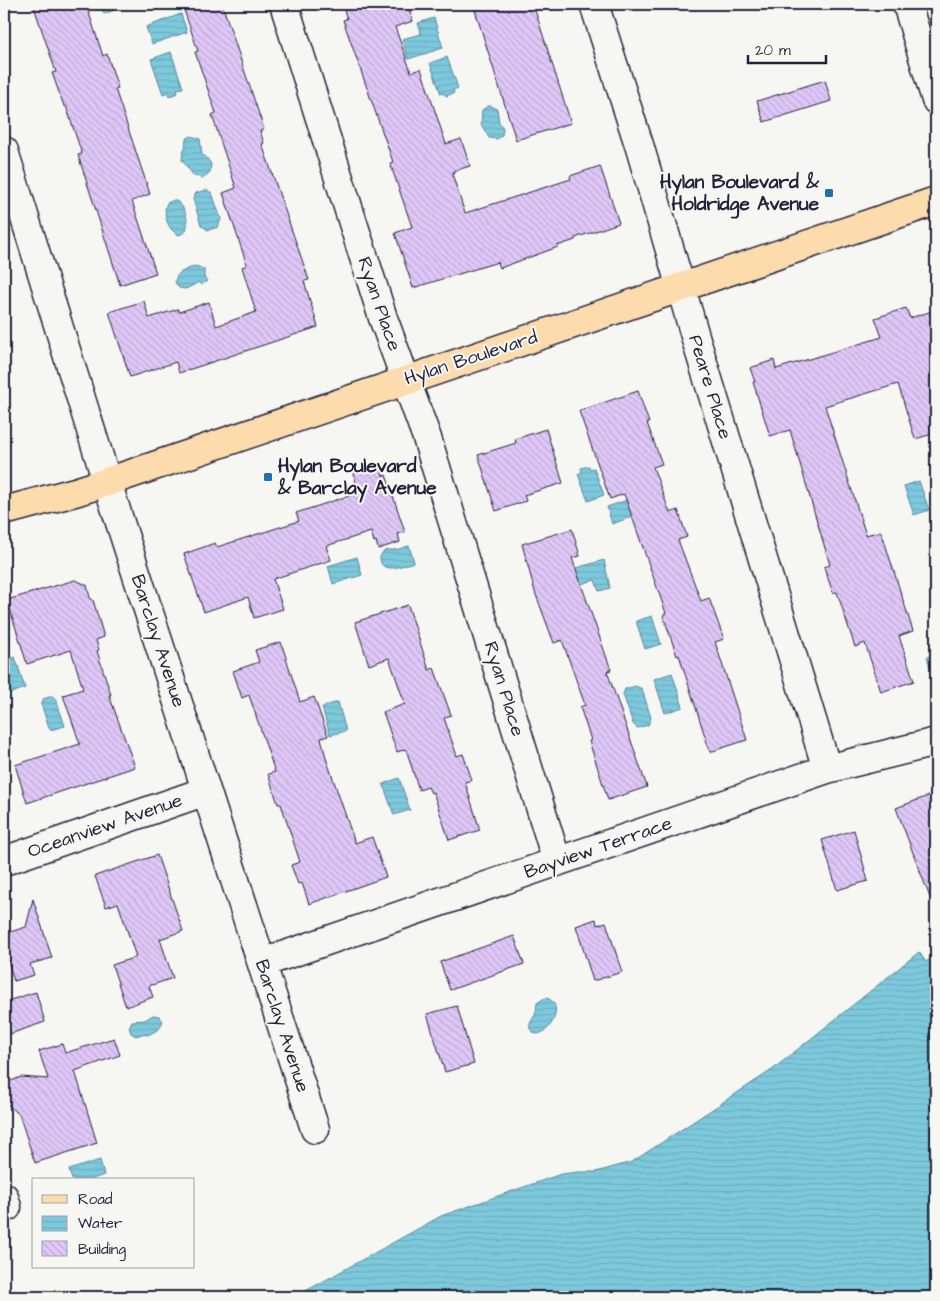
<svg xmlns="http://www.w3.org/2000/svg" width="940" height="1301" viewBox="0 0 940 1301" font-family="'Architects Daughter',sans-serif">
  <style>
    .water { fill: url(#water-rules); stroke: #59869c }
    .building { fill: url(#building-back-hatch); stroke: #22223b }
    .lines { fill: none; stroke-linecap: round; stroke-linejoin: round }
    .street-casing { stroke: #22223b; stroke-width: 31 }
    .primary-casing { stroke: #22223b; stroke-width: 31 }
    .street { stroke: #f6f6f2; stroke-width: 28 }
    .primary { stroke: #fcdcac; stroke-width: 28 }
    .poi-dot { fill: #1f6fb2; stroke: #f6f6f2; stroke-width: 2 }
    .labels { text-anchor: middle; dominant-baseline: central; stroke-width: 4; stroke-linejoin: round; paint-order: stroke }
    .poi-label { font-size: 19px; font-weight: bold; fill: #22223b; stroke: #f6f6f2; text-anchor: end }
    .street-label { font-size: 19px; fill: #22223b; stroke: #f6f6f2 }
  </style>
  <defs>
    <pattern id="water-rules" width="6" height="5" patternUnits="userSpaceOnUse" patternTransform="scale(1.25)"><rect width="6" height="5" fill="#7dc9dc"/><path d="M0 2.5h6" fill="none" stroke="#6cacbe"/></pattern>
    <pattern id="building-back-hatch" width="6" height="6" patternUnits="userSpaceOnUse" patternTransform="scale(1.25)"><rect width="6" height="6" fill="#dfc7f7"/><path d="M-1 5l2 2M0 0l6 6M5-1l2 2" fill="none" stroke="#bfabd5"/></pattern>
  </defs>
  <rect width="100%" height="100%" fill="#f6f6f2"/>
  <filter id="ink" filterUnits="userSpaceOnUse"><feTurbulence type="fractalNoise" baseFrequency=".02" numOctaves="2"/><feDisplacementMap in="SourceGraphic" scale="10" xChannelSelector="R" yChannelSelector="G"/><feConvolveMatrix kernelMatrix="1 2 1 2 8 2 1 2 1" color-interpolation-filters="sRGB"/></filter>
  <g filter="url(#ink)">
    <path class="water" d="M 97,4 L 121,4 L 122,7 L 104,14 L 102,9 L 99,10 Z
      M 181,14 L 187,32 L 152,44 L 146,27 Z
      M 434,18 L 443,48 L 408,59 L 402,39 L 421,34 L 418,23 Z
      M 171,52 L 183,88 L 177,89 L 178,93 L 169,96 L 168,92 L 163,94 L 151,59 Z
      M 447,57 L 458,88 L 453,90 L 454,93 L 446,96 L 444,93 L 441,94 L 430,63 Z
      M 488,106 L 491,106 L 497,109 L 499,122 L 503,128 L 502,135 L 497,139 L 489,138 L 481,124 L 482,110 Z
      M 191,136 L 200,139 L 202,155 L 206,157 L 211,164 L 210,172 L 203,178 L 194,176 L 182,160 L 183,152 L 185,149 L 186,139 Z
      M 206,190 L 212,193 L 221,219 L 218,227 L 208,230 L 201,225 L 193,199 L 196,193 Z
      M 174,200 C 184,203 191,223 185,232 L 179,235 C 168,231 162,213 167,203 Z
      M 195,266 L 204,269 L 204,277 L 207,281 L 201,285 L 199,282 L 186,289 L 179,288 L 175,282 C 176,271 187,270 195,266 Z
      M 589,466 L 590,469 L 594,468 L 604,495 L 588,501 L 578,474 L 582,472 L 581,468 Z
      M 919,481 L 929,510 L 914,515 L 904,486 Z
      M 642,495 L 648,511 L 612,524 L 607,507 Z
      M 409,546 L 414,562 C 403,565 380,576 380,557 C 383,550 386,550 393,550 C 398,550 404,547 409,546 Z
      M 357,557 L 362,575 L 333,584 L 328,566 Z
      M 604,560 L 610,588 L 599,591 L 595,580 L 577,585 L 573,569 Z
      M 652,616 L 661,644 L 645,649 L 636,621 Z
      M 936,654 L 936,687 L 927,657 Z
      M 9,655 L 11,659 L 15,657 L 25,688 L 9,694 L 4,679 L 4,656 Z
      M 672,673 L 683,707 L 665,713 L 654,679 Z
      M 636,686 L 642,689 L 651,718 L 648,725 L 637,728 L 633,724 L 623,694 L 625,689 Z
      M 53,696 L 54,699 L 56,699 L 65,726 L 50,730 L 41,704 L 43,703 L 43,699 Z
      M 338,702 L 346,731 L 330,735 L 322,707 Z
      M 399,778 L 410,810 L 394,815 L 383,784 Z
      M 919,952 L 926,962 L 936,955 L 936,1297 L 295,1297 L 441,1216 L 561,1174 L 578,1172 L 596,1172 L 632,1162 L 772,1070 Z
      M 547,998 C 565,1005 551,1033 537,1034 C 525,1029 530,1023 535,1015 C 537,1011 536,1007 537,1003 L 543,999 Z
      M 153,1015 L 159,1016 L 163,1021 L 159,1029 L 148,1035 L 142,1034 L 136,1036 L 131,1033 L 129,1027 L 132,1021 L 145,1020 Z
      M 100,1160 L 104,1175 L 90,1180 L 72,1180 L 69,1170 Z"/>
    <path class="building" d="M 33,4 L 86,4 L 103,56 L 107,54 L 118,88 L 115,89 L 150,194 L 132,201 L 156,273 L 120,285 L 78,155 L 82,154 L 66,106 L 64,106 L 52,73 L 56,72 Z
      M 182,4 L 222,4 L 264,129 L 260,131 L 264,143 L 262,144 L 309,280 L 304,281 L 318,327 L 179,373 L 176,362 L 130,377 L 109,312 L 144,301 L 149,318 L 178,309 L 179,312 L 209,302 L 216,326 L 256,312 L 242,267 L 247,265 L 223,193 L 236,188 L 212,115 L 216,113 L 195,52 L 198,51 Z
      M 342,4 L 407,4 L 413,21 L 395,27 L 411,72 L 421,69 L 446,144 L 461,139 L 470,166 L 453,171 L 454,174 L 452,174 L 465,213 L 571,179 L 570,176 L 600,166 L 619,223 L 575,238 L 575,240 L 557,246 L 558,247 L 500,268 L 498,262 L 413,288 L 395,233 L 412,227 L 390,163 L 393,162 L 343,20 L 347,19 Z
      M 473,4 L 533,4 L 571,123 L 516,140 Z
      M 825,80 L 831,101 L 764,122 L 757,101 Z
      M 906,308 L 910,318 L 936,310 L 936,433 L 915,439 L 898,384 L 825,406 L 866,535 L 881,531 L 913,631 L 899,636 L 914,681 L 881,692 L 865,643 L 855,647 L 837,592 L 833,593 L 824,567 L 830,565 L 790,430 L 770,436 L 753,382 L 755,382 L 750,368 L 774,360 L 776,369 L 882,337 L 875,318 Z
      M 638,391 L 649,423 L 647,423 L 662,464 L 653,467 L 670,513 L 678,510 L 687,537 L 678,540 L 701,601 L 709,598 L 724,639 L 715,642 L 747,740 L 710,752 L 679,655 L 677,656 L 663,615 L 666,613 L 624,494 L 610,499 L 579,411 Z
      M 546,429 L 563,483 L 524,495 L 526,501 L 496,511 L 478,455 L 516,443 L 515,439 Z
      M 380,465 L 383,476 L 386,475 L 405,532 L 398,534 L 400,542 L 378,549 L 376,541 L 374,542 L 371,532 L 326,546 L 331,560 L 273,579 L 283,609 L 254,618 L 248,597 L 204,612 L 184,554 L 215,543 L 217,547 L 299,521 L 296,513 L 358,493 L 354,473 Z
      M 572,529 L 580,556 L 572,558 L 611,670 L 607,671 L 647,787 L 608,800 L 589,741 L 591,740 L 580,707 L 585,705 L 562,640 L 554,643 L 535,592 L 522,544 Z
      M 75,580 L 87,585 L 90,598 L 93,600 L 104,637 L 96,640 L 99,650 L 97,651 L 111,695 L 109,695 L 135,767 L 27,803 L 15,765 L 80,744 L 63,695 L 83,689 L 71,650 L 27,664 L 7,600 Z
      M 408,605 L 429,670 L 434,668 L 451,715 L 444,718 L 457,756 L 463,754 L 472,780 L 465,782 L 480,830 L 449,840 L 433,792 L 431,793 L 428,787 L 419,790 L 406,749 L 397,752 L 383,712 L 405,704 L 389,658 L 369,665 L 355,622 Z
      M 281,642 L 300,702 L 314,697 L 328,736 L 321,738 L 326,758 L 355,843 L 372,837 L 386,877 L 309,904 L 302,883 L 298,884 L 291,865 L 300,862 L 281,804 L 278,804 L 268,774 L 275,772 L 249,695 L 242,698 L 233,671 L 259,662 L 255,650 Z
      M 936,793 L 936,908 L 934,908 L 896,808 Z
      M 854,830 L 868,881 L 837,890 L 822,840 Z
      M 157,855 L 183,931 L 160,939 L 173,978 L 149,986 L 153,997 L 126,1007 L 112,965 L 136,957 L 118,903 L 106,907 L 95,876 Z
      M 33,899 L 52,958 L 30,964 L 34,975 L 14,981 L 4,948 L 4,934 L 26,927 Z
      M 596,919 L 597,925 L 606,922 L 622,972 L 593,981 L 576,926 Z
      M 514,936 L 524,964 L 450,990 L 440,962 Z
      M 36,992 L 45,1022 L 4,1036 L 4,1002 Z
      M 457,1006 L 474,1064 L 445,1072 L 427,1014 Z
      M 114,1038 L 120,1055 L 75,1071 L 97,1143 L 35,1163 L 19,1114 L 11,1108 L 5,1101 L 6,1087 L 11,1081 L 21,1077 L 48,1079 L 39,1051 L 62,1044 L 65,1053 Z"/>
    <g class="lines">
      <defs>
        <path id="street" d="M 284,4 L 383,318 L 427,438 L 557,862
          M 594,4 L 640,148 L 700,353 L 827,769
          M 907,4 L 936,100
          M 4,151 L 107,482 L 315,1129
          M 4,861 L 206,791
          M 262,963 L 827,769 L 936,742
          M 4,1197 L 7,1207"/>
        <path id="primary" d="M 4,511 L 75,492 L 107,482 L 936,201"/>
      </defs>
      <use href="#street" class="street-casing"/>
      <use href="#primary" class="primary-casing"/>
      <use href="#street" class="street"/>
      <use href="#primary" class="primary"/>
    </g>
  </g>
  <g class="poi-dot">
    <rect x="824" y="188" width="10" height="10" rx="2.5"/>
    <rect x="263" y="472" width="10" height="10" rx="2.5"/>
  </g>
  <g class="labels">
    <g class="poi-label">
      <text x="819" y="182">Hylan Boulevard &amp;<tspan x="819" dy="22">Holdridge Avenue</tspan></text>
      <text x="278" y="466" text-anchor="start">Hylan Boulevard<tspan x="278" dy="22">&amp; Barclay Avenue</tspan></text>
    </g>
    <g class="street-label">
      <text transform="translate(379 304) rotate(71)">Ryan Place</text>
      <text transform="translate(471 358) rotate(-18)">Hylan Boulevard</text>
      <text transform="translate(710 387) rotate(73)">Peare Place</text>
      <text transform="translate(158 641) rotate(72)">Barclay Avenue</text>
      <text transform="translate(504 689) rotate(73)">Ryan Place</text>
      <text transform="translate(105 826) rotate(-19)">Oceanview Avenue</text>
      <text transform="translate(598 848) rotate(-19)">Bayview Terrace</text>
      <text transform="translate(282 1026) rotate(72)">Barclay Avenue</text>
    </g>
  </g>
  <rect width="940" height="1301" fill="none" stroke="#f6f6f2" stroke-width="20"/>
  <rect x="10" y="10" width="920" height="1281" fill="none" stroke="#22223b" stroke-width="2" filter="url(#ink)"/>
  <rect x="32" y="1178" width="162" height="90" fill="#f6f6f2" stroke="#a1a1a9"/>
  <rect x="42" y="1195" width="25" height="8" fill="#fcdcac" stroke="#a1a1a9"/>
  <text x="78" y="1204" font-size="15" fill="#22223b">Road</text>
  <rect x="42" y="1216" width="25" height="15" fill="url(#water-rules)" stroke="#a1a1a9"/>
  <text x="78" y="1228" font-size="15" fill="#22223b">Water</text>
  <rect x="42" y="1241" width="25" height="15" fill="url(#building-back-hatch)" stroke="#a1a1a9"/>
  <text x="78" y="1254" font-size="15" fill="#22223b">Building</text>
  <path d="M748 55v8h78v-8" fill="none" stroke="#22223b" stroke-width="2.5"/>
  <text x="755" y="55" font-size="15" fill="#22223b" stroke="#f6f6f2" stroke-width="4" paint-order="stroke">20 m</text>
</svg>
